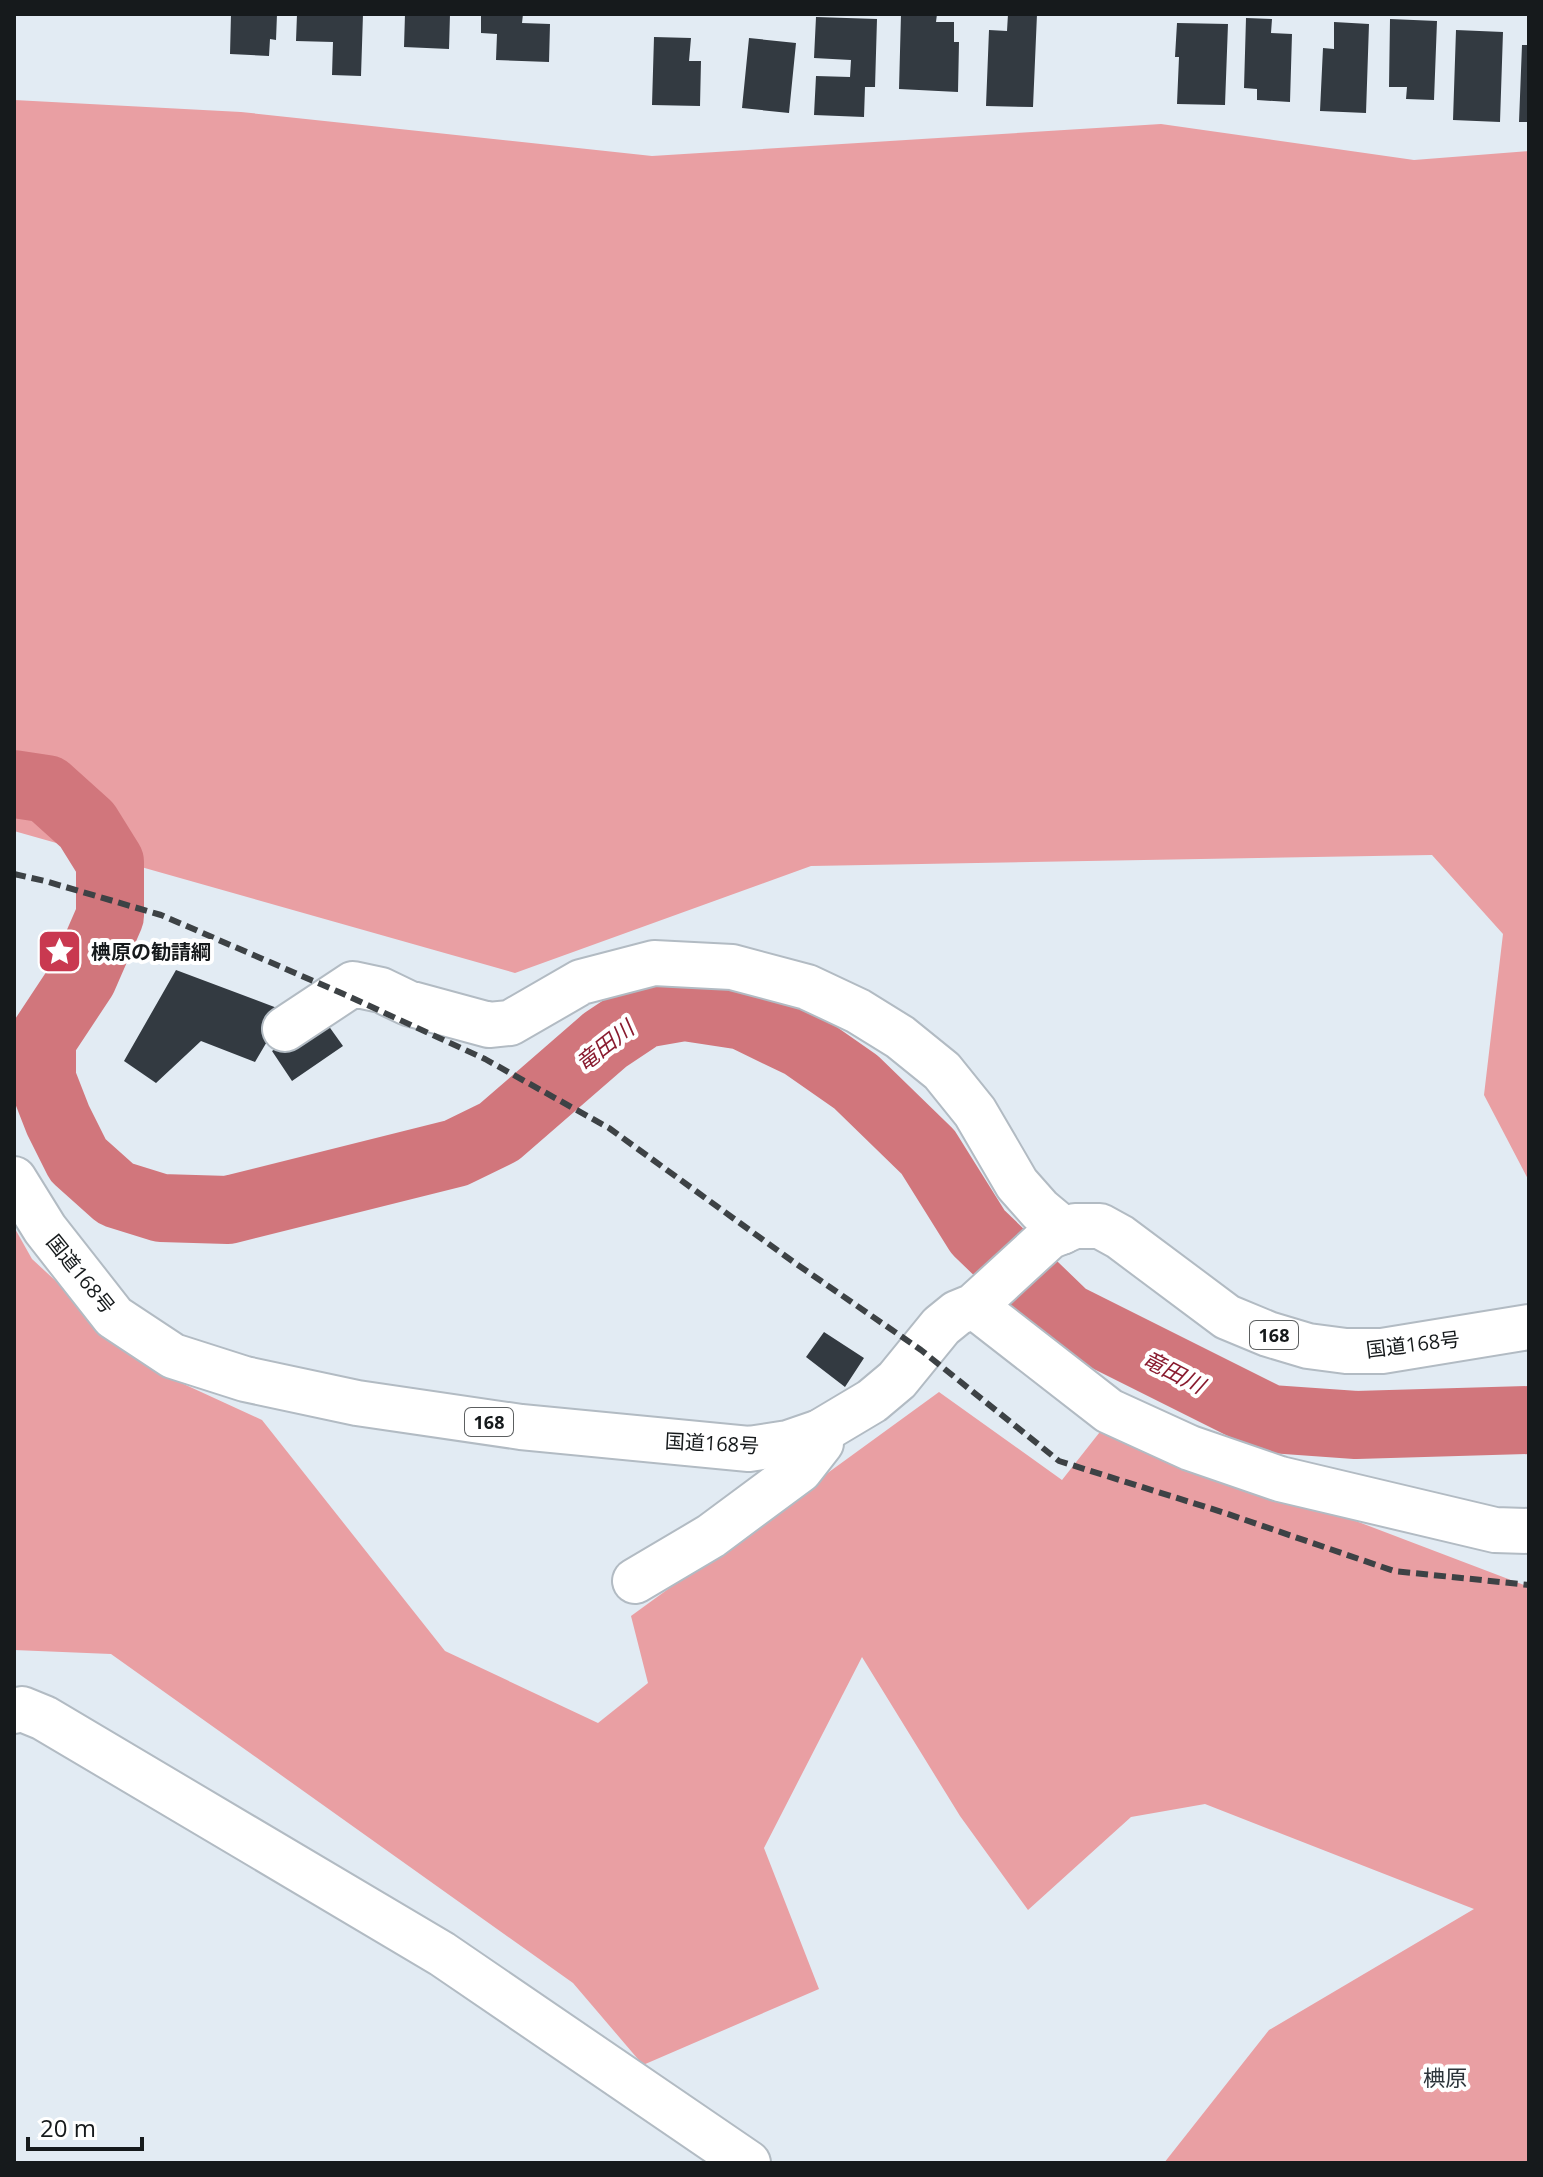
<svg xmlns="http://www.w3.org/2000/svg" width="1543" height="2177" viewBox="0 0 1543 2177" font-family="'Open Sans','Noto Sans JP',sans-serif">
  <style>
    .green { fill: #e99fa3 }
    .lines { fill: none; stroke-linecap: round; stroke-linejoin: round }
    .river { stroke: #d1767c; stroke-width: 68 }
    .building { fill: #333a41 }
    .minor-casing { stroke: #b2bbc3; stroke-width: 48 }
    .highway-casing { stroke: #b2bbc3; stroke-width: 48 }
    .minor { stroke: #fff; stroke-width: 44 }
    .highway { stroke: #fff; stroke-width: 44 }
    .rail { stroke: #3d4245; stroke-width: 6; stroke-dasharray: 12 6; stroke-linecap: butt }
    .labels { text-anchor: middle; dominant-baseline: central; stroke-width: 8; stroke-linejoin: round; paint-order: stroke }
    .shield { fill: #fff; stroke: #5c5f60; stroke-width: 2 }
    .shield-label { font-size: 18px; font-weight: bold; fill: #161a1c }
    .poi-label { font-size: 20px; font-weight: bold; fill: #161a1c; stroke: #fff; text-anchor: start }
    .street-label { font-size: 20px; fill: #161a1c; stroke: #fff }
    .water-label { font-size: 22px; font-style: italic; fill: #891b2f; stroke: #fff }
    .neighbourhood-label { font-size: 22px; fill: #2d353b; stroke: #fff }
  </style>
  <rect width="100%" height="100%" fill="#e2ebf3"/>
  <path class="green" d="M 14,100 L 241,112 L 652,156 L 1161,124 L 1414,160 L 1529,151 L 1529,1181 L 1484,1095 L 1503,934 L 1432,855 L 811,866 L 515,973 L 14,831 Z
    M 14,1227 L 32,1259 L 151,1369 L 262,1420 L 445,1651 L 598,1723 L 648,1683 L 631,1616 L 939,1392 L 1062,1480 L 1103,1428 L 1327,1510 L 1529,1587 L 1529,2163 L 1164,2163 L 1269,2030 L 1474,1909 L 1205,1804 L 1131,1817 L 1028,1910 L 960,1816 L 862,1657 L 764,1848 L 819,1989 L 643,2065 L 573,1983 L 111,1654 L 14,1650 Z"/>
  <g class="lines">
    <path class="river" d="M 14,784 L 47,789 L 87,825 L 110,862 L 110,916 L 83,978 L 42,1040 L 42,1079 L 58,1120 L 78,1160 L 116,1194 L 161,1208 L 228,1210 L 456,1153 L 499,1132 L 605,1040 L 644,1014 L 684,1007 L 743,1016 L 803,1045 L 856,1082 L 928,1152 L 978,1232 L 1066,1317 L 1270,1419 L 1356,1425 L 1529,1420"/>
  </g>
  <path class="building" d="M 231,14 L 277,14 L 276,40 L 270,39 L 269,56 L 230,54 Z
    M 297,14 L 363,14 L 361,76 L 332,75 L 333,42 L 296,41 Z
    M 405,14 L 450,14 L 449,49 L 404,47 Z
    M 481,14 L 523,14 L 522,23 L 550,24 L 549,62 L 496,60 L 497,34 L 481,33 Z
    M 901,14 L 937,14 L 936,22 L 954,22 L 954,42 L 959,42 L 958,92 L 899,89 Z
    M 1008,14 L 1037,14 L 1033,107 L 986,106 L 989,30 L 1007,31 Z
    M 816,17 L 877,19 L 875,87 L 865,87 L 864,117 L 814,115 L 816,76 L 850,77 L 851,60 L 814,58 Z
    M 1246,18 L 1272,19 L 1271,33 L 1292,34 L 1290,102 L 1257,100 L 1257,89 L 1244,88 Z
    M 1390,19 L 1437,21 L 1434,100 L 1406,99 L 1407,87 L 1389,87 Z
    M 1334,22 L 1369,24 L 1366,113 L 1320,111 L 1323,48 L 1334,49 Z
    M 1177,23 L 1228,24 L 1225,105 L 1177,104 L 1179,57 L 1175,57 Z
    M 1456,30 L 1503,32 L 1500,122 L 1453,120 Z
    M 654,37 L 691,38 L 689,61 L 701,61 L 700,106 L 652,105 Z
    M 749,38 L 796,43 L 789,113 L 742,108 Z
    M 1522,45 L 1529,45 L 1529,122 L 1519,122 Z
    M 176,970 L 285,1011 L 255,1062 L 201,1041 L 156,1083 L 124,1061 Z
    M 323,1018 L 343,1046 L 292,1081 L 272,1051 Z
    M 824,1332 L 864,1358 L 845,1387 L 806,1357 Z"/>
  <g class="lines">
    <defs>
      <path id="minor" d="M 285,1029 L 353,984 L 381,990 L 408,1003 L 489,1025 L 510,1023 L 581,982 L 654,963 L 732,967 L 807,987 L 858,1011 L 900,1037 L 942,1071 L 975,1112 L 1017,1184 L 1040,1210 L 1058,1225 L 1062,1232
        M 974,1306 L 1109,1411 L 1190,1448 L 1280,1479 L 1495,1530 L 1529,1531
        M 635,1581 L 711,1536 L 800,1470 L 821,1443 L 820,1432
        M 14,1711 L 22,1709 L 44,1718 L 442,1954 L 748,2163"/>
      <path id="highway" d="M 14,1179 L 45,1229 L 114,1317 L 173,1356 L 245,1379 L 357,1403 L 521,1427 L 749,1449 L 788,1443 L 820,1432 L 872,1401 L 897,1380 L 941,1326 L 957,1313 L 974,1306 L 1049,1237 L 1075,1226 L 1100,1226 L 1120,1237 L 1227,1317 L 1268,1334 L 1308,1346 L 1346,1351 L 1382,1351 L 1529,1327"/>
    </defs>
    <use href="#minor" class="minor-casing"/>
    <use href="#highway" class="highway-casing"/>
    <use href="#minor" class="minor"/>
    <use href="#highway" class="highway"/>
    <path class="rail" d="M 14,874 L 45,881 L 161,915 L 339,992 L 485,1059 L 609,1128 L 795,1263 L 921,1350 L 1059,1461 L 1225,1513 L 1394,1571 L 1529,1585"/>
  </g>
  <defs>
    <symbol id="sight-square" viewBox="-11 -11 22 22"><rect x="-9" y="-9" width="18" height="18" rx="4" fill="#c93950" stroke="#fff"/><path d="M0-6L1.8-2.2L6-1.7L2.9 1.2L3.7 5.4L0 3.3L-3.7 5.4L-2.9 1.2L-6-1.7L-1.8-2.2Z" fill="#fff"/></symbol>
  </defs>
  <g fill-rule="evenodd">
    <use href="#sight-square" x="34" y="926" width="51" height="51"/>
  </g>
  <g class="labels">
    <g class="shield">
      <rect x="1250" y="1321" width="48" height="28" rx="6"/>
      <rect x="465" y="1408" width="48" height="28" rx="6"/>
    </g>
    <g class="shield-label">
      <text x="1274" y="1335">168</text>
      <text x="489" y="1422">168</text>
    </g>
    <g class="poi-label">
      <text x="91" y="951">椣原の勧請綱</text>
    </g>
    <g class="street-label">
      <text transform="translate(81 1274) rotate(51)">国道168号</text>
      <text transform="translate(1413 1344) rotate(-7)">国道168号</text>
      <text transform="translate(712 1443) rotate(3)">国道168号</text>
    </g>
    <g class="water-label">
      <text transform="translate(604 1045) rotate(-38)">竜田川</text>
      <text transform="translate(1174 1371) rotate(27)">竜田川</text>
    </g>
    <g class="neighbourhood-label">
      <text x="1445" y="2077">椣原</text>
    </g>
  </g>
  <rect width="1543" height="2177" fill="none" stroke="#161a1c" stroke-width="32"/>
  <path d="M28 2137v12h114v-12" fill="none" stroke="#161a1c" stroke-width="4"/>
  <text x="40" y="2137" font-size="24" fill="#161a1c" stroke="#ffffff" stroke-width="6" paint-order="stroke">20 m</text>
</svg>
